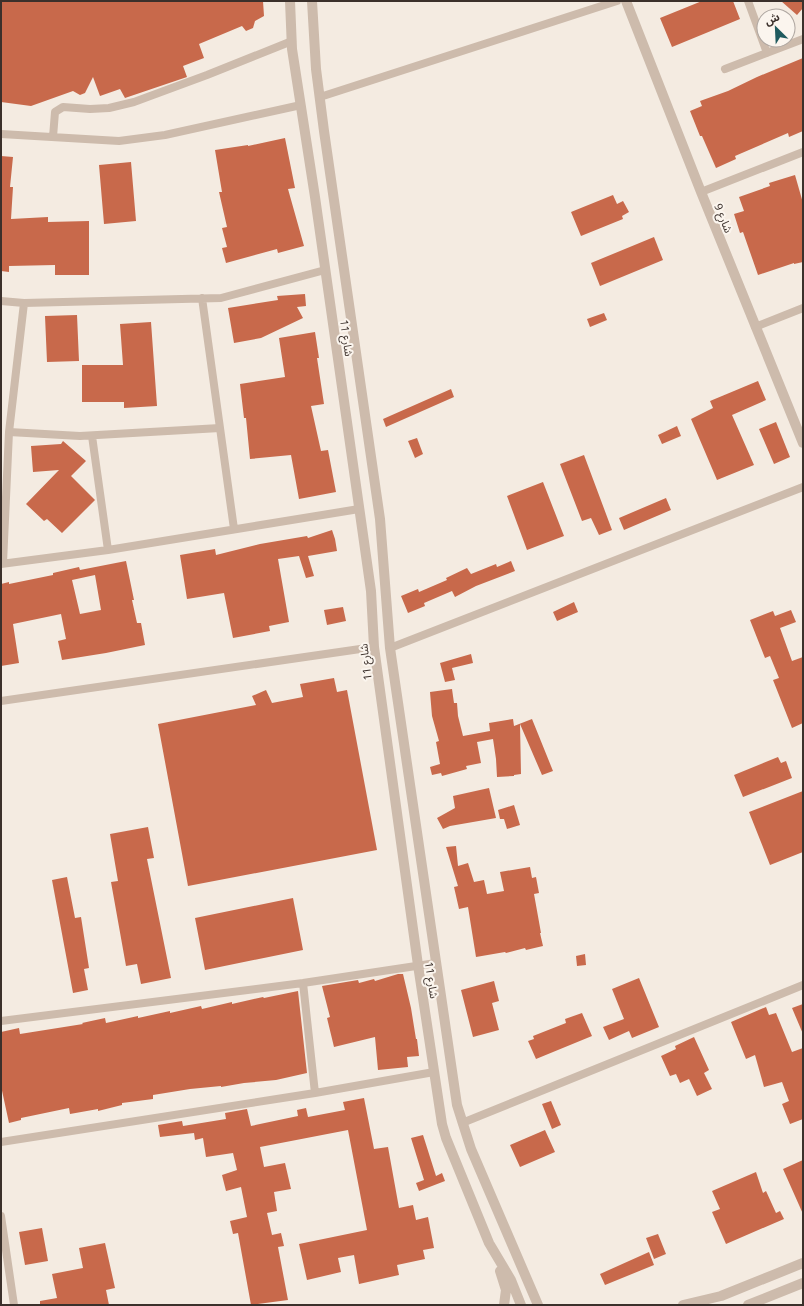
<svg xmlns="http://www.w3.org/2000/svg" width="804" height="1306" viewBox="0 0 804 1306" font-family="'Noto Sans','Noto Sans Arabic',sans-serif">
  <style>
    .building { fill: #c8694b; fill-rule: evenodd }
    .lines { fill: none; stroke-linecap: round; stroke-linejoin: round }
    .minor { stroke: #cdbbac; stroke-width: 8 }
    .tertiary { stroke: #cdbbac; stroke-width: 10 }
    .labels { text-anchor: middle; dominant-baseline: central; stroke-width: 4; stroke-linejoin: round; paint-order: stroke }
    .street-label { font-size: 11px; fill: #3b302b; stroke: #fbf5ee }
  </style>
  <rect width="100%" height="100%" fill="#f4ebe1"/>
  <path class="building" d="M 1,1 L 263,1 L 264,16 L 255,21 L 253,28 L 246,31 L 242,26 L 199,44 L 204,58 L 183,66 L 187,77 L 125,98 L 120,89 L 100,96 L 93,77 L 85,93 L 80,95 L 73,91 L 31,106 L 1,102 Z
    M 702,1 L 733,1 L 740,19 L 672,47 L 660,18 Z
    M 781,1 L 803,1 L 803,8 L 797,15 Z
    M 803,58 L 803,131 L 789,137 L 788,133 L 735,156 L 736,159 L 716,168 L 702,136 L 700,136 L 690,111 L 702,106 L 700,101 L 728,91 L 757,77 Z
    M 285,138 L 295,188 L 288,189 L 304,246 L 278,253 L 277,249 L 226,263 L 222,248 L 227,247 L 222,228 L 227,227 L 219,192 L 222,192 L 215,150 L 248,145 L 248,146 Z
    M 1,156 L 13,157 L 10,187 L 13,187 L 11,219 L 48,217 L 48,222 L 89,221 L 89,275 L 55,275 L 55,265 L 9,266 L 9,272 L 1,271 Z
    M 131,162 L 136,221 L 104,224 L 99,165 Z
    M 795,175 L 803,203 L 803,262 L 794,264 L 794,263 L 758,275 L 743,232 L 740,233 L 734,214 L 744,211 L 739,197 L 770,186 L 769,183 Z
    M 613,195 L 617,204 L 623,201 L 629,212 L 622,216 L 623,219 L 581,236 L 571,212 Z
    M 654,237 L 663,260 L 600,286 L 591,263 Z
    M 305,294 L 306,306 L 297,307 L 303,318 L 261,338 L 234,343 L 228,308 L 278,300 L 277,296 Z
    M 604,313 L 607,320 L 590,327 L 587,319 Z
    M 77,315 L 79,361 L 47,362 L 45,316 Z
    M 151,322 L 157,406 L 124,408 L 124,402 L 82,402 L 82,365 L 123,365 L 120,324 Z
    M 315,332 L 319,358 L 317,358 L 324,404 L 311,406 L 321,451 L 328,450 L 336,492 L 299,499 L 291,455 L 250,459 L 246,418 L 244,418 L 240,384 L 285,377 L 279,338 Z
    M 758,381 L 766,400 L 732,415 L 754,465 L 717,480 L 691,419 L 713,408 L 710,401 Z
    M 451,389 L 454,397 L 386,427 L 383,419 Z
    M 776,422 L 790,457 L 774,464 L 759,429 Z
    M 677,426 L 681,436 L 662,444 L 658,435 Z
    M 417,438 L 423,454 L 415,458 L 408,441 Z
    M 63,441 L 86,461 L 71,476 L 95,500 L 62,533 L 47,519 L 44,521 L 26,504 L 59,470 L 33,472 L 31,446 L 61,444 Z
    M 584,455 L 612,530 L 599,535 L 591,518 L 582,521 L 560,464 Z
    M 543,482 L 564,536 L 527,550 L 507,496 Z
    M 666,498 L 671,510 L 624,530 L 619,518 Z
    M 332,530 L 335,539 L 337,551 L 308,556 L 314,576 L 306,578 L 299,556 L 278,559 L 289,622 L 269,626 L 270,631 L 233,638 L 224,593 L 187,599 L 180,555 L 215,549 L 216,555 L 260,544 L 307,536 L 308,538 Z
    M 126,561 L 134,600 L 132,600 L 137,623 L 141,623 L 145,645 L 106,653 L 62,660 L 58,641 L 66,639 L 61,614 L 13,624 L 19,663 L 1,666 L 1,584 L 9,582 L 9,584 L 53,575 L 53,573 L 79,567 L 80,570 ZM 95,575 L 101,610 L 80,614 L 72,580 Z
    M 511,561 L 515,571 L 476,586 L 455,597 L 452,591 L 424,603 L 425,606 L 408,613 L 401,596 L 418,589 L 419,592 L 447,580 L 446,578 L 467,568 L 471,574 L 496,564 L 497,567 Z
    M 574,602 L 578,612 L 557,621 L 553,612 Z
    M 343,607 L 346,621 L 327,625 L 324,610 Z
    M 791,610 L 796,622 L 780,628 L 792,661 L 803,657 L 803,723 L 792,728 L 773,680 L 779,678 L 770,656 L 765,658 L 750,620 L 773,611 L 775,616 Z
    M 471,654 L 473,663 L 452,668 L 455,680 L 445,682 L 440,663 Z
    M 334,678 L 337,692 L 347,690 L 377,850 L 188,886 L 158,724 L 256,705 L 252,696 L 266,690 L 272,703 L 303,697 L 300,684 Z
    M 452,689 L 454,703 L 457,703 L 458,716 L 463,736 L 490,731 L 489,723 L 513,719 L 514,726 L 532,719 L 553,771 L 542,775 L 520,724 L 521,774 L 514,775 L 514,776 L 497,777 L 496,759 L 493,739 L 477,742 L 481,763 L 466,766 L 467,769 L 442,776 L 441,773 L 432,775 L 430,767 L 440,764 L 436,742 L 439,741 L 432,716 L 430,692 Z
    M 778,757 L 781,763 L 786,761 L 792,778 L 743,797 L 734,775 Z
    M 489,788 L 496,818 L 450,826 L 443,829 L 437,818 L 455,808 L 453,796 Z
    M 803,791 L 803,852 L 770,865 L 749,812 Z
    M 514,805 L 520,825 L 507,829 L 504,819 L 500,819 L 498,810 Z
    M 148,827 L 154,858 L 147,859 L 171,978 L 141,984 L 137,964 L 126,966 L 111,882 L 118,881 L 110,834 Z
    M 456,846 L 458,866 L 468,863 L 474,882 L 484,880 L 487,894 L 504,891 L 500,872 L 530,867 L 532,878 L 536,877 L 539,893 L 534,894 L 541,933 L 540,933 L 543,946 L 526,950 L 525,948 L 506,953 L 505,952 L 476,957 L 468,907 L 459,909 L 454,887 L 458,886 L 446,847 Z
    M 67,877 L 75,918 L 81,917 L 89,968 L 84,969 L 88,990 L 73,993 L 52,880 Z
    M 293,898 L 303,950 L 205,970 L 195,918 Z
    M 585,954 L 586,965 L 577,966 L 576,956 Z
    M 398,974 L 403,974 L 411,1008 L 416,1039 L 417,1039 L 419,1056 L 407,1057 L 408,1067 L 378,1070 L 375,1037 L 334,1047 L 327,1018 L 330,1017 L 322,986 L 358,980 L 359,983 L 374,979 L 375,981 Z
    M 639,978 L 659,1027 L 632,1038 L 629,1031 L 609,1040 L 603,1027 L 624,1019 L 612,989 Z
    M 494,981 L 499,1001 L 492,1003 L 499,1030 L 473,1037 L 461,990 Z
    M 298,991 L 307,1073 L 276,1080 L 244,1083 L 221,1087 L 221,1086 L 190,1089 L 153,1095 L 153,1099 L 122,1103 L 122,1105 L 98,1111 L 98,1109 L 70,1114 L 69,1108 L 21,1118 L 21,1120 L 9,1123 L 1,1086 L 1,1032 L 19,1028 L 20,1034 L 83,1024 L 82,1023 L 105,1018 L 106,1023 L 138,1016 L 138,1018 L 170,1011 L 170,1013 L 201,1006 L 202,1009 L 232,1002 L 232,1004 L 263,997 L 264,998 Z
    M 803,1004 L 803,1034 L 792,1008 Z
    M 766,1007 L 769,1015 L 776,1013 L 792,1052 L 803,1048 L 803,1119 L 790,1124 L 782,1104 L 789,1101 L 782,1082 L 764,1087 L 755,1055 L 746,1059 L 731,1022 Z
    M 582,1013 L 592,1036 L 536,1059 L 528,1041 L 534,1039 L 533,1036 L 566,1023 L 565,1019 Z
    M 694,1037 L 709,1070 L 704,1073 L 712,1089 L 697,1096 L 689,1079 L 680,1083 L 676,1074 L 670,1076 L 661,1056 L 676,1049 L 675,1046 Z
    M 364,1098 L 374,1149 L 388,1147 L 399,1208 L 413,1205 L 416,1220 L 428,1217 L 434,1248 L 423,1250 L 425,1259 L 397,1265 L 399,1275 L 359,1284 L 354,1255 L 338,1258 L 341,1272 L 307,1280 L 299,1244 L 367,1230 L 348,1130 L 260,1147 L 264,1167 L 285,1163 L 291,1189 L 274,1192 L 277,1211 L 267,1213 L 272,1235 L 281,1233 L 284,1246 L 278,1247 L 288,1300 L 251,1305 L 238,1233 L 233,1234 L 230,1221 L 247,1217 L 241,1187 L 226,1191 L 222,1175 L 237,1170 L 233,1153 L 206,1157 L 203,1138 L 195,1140 L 194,1133 L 160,1137 L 158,1125 L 182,1121 L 183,1126 L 226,1119 L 225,1113 L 247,1109 L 251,1126 L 298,1116 L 297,1110 L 306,1108 L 308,1117 L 345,1110 L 343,1102 Z
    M 551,1101 L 561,1125 L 552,1129 L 542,1104 Z
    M 545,1130 L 555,1152 L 520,1167 L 510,1145 Z
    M 423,1135 L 436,1176 L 442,1173 L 445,1181 L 419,1191 L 416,1183 L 424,1180 L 411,1138 Z
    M 803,1160 L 803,1214 L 783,1169 Z
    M 756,1172 L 763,1193 L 766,1191 L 776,1213 L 780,1211 L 784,1219 L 726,1244 L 712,1212 L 720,1209 L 712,1191 Z
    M 42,1228 L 48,1261 L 25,1265 L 19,1232 Z
    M 658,1234 L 666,1254 L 654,1259 L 646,1238 Z
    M 105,1243 L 115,1288 L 106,1290 L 109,1305 L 40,1305 L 40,1301 L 57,1298 L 52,1274 L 83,1268 L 79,1248 Z
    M 649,1252 L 654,1265 L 605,1285 L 600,1274 Z"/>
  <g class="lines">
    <path class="minor" d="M 748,1 L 767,53
      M 725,69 L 803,39
      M 320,97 L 617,1
      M 1,134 L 119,141 L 165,135 L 301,105
      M 53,137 L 55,112 L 63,107 L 90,109 L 109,108 L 134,102 L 207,75 L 292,41
      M 701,192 L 803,152
      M 202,298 L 234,529
      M 1,301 L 24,303 L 221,298 L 325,270
      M 755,327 L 803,308
      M 9,432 L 80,436 L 220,428
      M 92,436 L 108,550
      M 3,563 L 9,432 L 24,303
      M 1,564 L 108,550 L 359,509
      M 390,648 L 803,487
      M 1,701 L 374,647
      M 303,983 L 315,1093
      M 1,1021 L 303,983 L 436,963
      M 462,1123 L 803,985
      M 1,1142 L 315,1093 L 434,1072
      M 1,1216 L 14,1305"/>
    <path class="tertiary" d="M 290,1 L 292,49 L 315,197 L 371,591 L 374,647 L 418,965 L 442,1124 L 446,1138 L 489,1243 L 511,1280 L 521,1305
      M 312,1 L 316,69 L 324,131 L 380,519 L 390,648 L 457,1105 L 471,1149 L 538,1305
      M 626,1 L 701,192 L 803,443
      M 500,1271 L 506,1290 L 504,1305
      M 683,1305 L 721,1296 L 803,1263
      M 748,1305 L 803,1283"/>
  </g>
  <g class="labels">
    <g class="street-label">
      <text transform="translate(724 218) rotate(68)">شارع 9</text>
      <text transform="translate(347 338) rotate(82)">شارع 11</text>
      <text transform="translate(365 662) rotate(-97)">شارع 11</text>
      <text transform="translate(432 980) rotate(81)">شارع 11</text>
    </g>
  </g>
  <rect width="804" height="1306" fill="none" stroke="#3b302b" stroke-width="4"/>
  <g transform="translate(776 28) rotate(336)"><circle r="19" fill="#fbf5ee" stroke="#aea6a0"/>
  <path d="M0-3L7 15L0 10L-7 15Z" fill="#1f5a5e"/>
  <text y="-6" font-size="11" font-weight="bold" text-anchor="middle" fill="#3b302b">ش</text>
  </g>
</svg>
